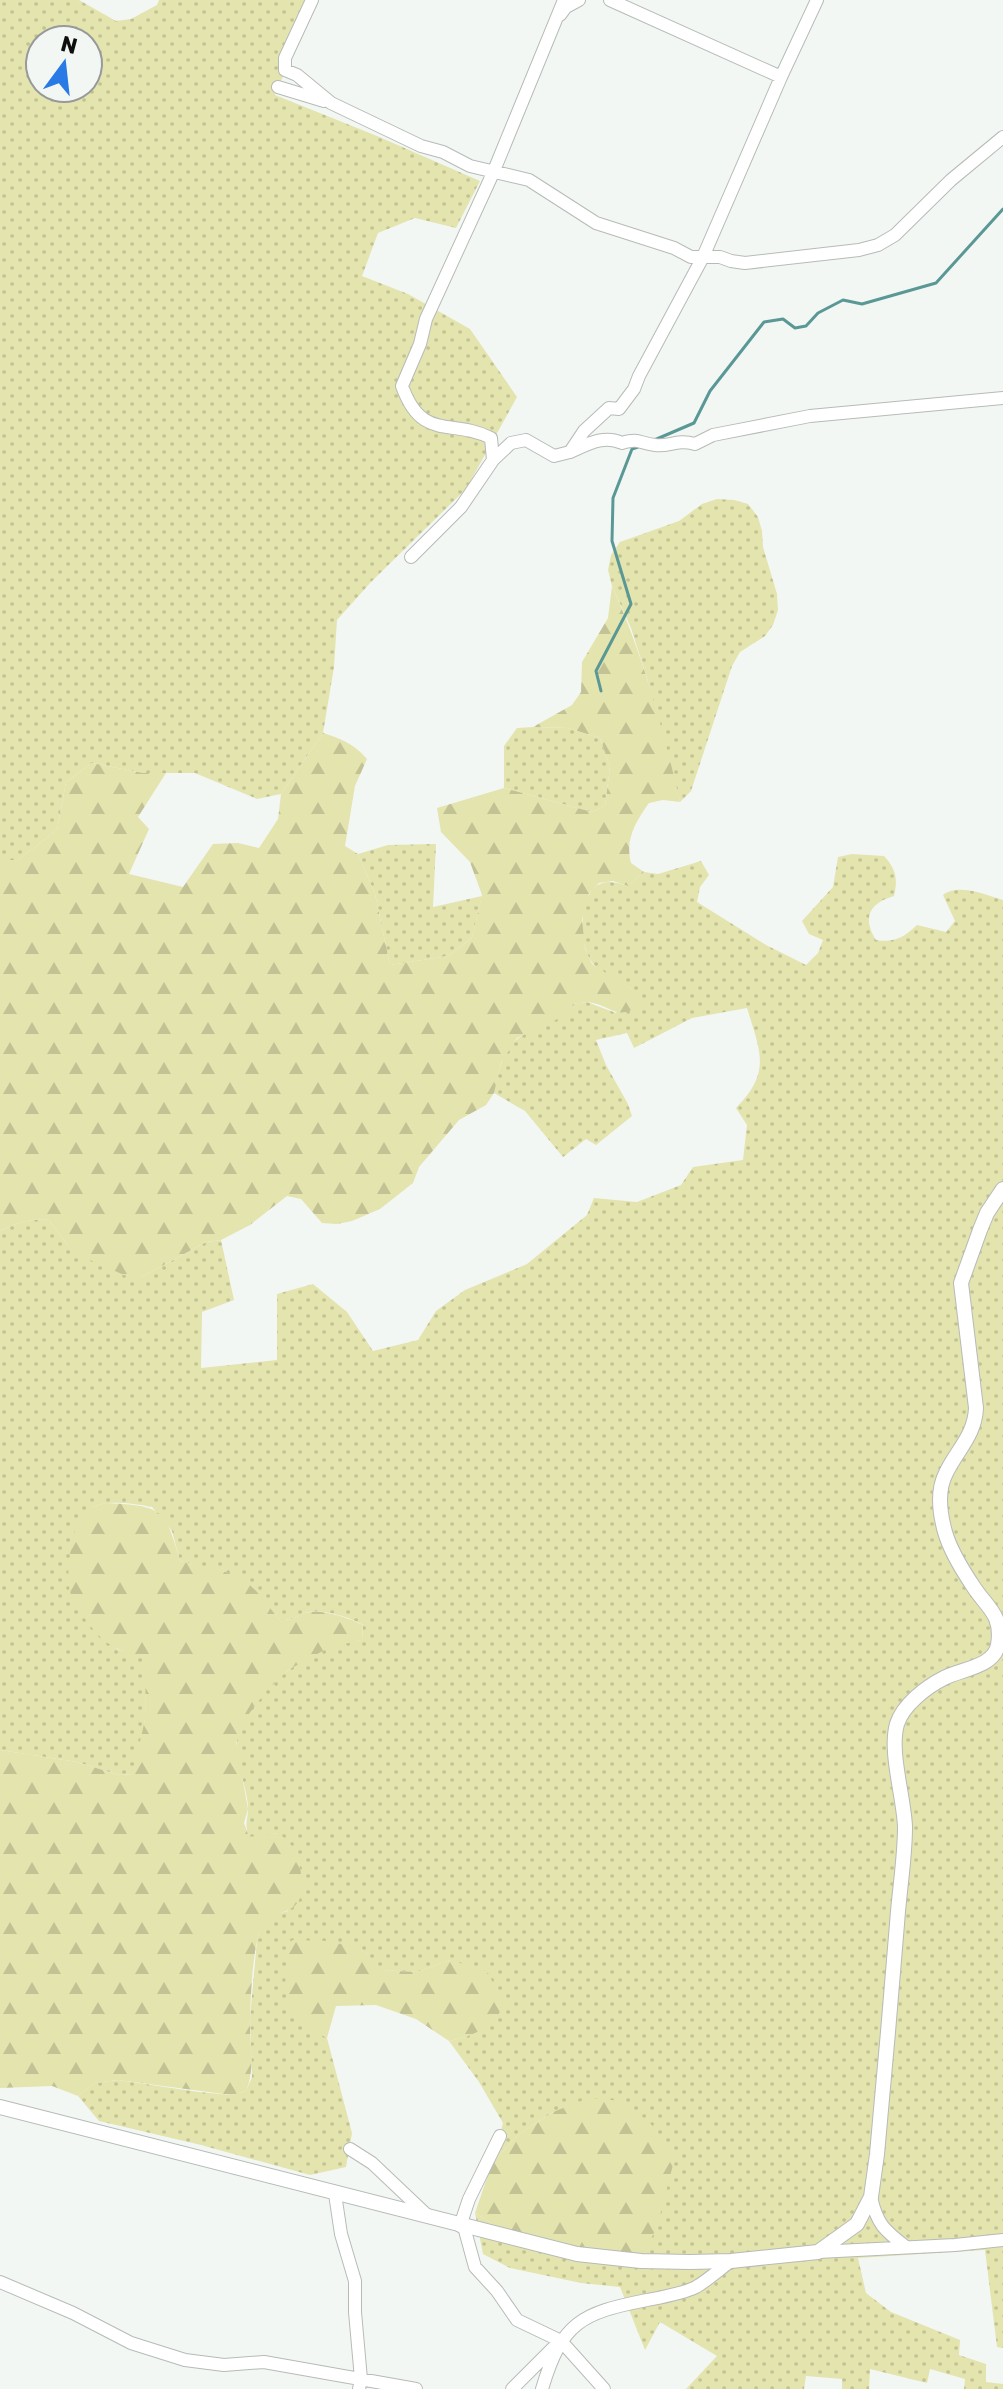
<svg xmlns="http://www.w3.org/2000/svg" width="1003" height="2389" viewBox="0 0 1003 2389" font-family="Rubik,sans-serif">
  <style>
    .grass { fill: url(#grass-dots); fill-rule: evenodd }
    .forest { fill: url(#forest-firs) }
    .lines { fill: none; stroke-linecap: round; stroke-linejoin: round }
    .stream { stroke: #5a9896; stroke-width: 3 }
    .minor-casing { stroke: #b7bbb7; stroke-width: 14 }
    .tertiary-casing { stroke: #b7bbb7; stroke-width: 16 }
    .minor { stroke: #fff; stroke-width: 12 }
    .tertiary { stroke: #fff; stroke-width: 14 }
  </style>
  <defs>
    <pattern id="grass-dots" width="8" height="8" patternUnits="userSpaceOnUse" patternTransform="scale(2)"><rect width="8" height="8" fill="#e4e4ae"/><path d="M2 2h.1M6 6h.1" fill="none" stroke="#c2c294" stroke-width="1.8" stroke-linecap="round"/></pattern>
    <pattern id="forest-firs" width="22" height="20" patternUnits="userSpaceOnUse" patternTransform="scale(2)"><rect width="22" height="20" fill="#e4e4ae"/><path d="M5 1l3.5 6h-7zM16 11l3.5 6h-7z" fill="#c2c294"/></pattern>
  </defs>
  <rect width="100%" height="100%" fill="#f3f7f4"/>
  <path class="grass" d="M 0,0 L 79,0 L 116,21 L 131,19 L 157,5 L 159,0 L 315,0 L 275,95 L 377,136 L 480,181 L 456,228 L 415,218 L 378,233 L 362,276 L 408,294 L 470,329 L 517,397 L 466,489 L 371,582 L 337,620 L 334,667 L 323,733 L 281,794 L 257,799 L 195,773 L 143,773 L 92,763 L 66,782 L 57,830 L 18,860 L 0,860 ZM 40,40 L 88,40 L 88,88 L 40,88 Z
    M 717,499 L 734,500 L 748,504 L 758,517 L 762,531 L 763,547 L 777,594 L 778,610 L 773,625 L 765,636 L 740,652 L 732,666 L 691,791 L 680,802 L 647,678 L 631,628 L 612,586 L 608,570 L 611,555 L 620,542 L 679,521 L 702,504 Z
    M 533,727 L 568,728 L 600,738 L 610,767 L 605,806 L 592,812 L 504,788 L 504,746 L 517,728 Z
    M 436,844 L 433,907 L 482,896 L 472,938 L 448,956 L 390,965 L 375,894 L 358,854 L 388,845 Z
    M 852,854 L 884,856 C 896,869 898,879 894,896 C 869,903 862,918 876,940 C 894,943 903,938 917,925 L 946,932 L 955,921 L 943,895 C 958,883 986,895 1003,900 L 1003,2348 L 997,2347 L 985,2250 L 858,2258 L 866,2293 L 891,2312 L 960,2340 L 959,2355 L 986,2364 L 986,2382 L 1003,2384 L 1003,2389 L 964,2389 L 965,2379 L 930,2369 L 927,2383 L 870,2369 L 869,2389 L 842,2389 L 842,2379 L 806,2376 L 804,2389 L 686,2389 L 717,2356 L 660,2322 L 645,2350 L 620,2287 L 581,2283 L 510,2268 L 483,2254 L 475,2213 L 502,2230 L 553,2112 L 519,2134 L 492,2163 L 503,2123 L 479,2082 L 449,2041 L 466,2037 L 450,1960 L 417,1972 L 380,1970 L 361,1949 L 300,2021 L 327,2038 L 352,2133 L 346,2167 L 310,2175 L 201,2145 L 99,2121 L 78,2096 L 95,2083 L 118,2080 L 199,2092 L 231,2095 L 246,2091 L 252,2077 L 250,2018 L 257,1940 L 261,1925 L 273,1915 L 288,1911 L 278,1833 L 249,1838 C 244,1823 248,1821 248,1808 C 248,1789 233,1756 237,1740 C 247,1700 293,1659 331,1646 C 341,1643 352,1642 362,1640 L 363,1625 C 350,1617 320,1608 305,1613 C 293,1618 294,1620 280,1620 L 251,1586 L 226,1572 L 180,1561 L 172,1531 L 152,1507 C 81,1494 77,1510 69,1575 L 117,1649 L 147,1658 L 145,1719 L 134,1774 L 119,1775 L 77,1762 L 0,1750 L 0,1231 C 17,1223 30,1218 49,1220 L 67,1244 L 140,1278 L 206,1242 L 221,1240 L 234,1300 L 202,1312 L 201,1368 L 277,1360 L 277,1294 L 313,1284 L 347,1312 L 373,1351 L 418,1340 L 436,1311 L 465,1290 L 527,1264 L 587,1215 L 594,1198 L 637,1202 L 681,1185 L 693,1167 L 743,1160 L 747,1125 L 736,1108 C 772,1072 760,1051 747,1008 L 692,1018 L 634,1048 L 627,1033 L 596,1040 L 606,1065 L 628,1104 L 632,1116 L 596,1145 L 586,1139 L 563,1157 L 525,1111 L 494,1093 C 498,1074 502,1049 520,1037 C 539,1024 559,1023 573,1004 L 587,1002 L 616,1013 L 633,990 C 621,982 599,973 591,961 C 579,944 578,897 598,885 C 607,879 619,883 628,886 L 644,872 L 658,874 L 701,861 L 709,875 L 700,887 L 697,902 L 766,945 L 806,965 L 818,953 L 823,940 L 809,934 L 802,921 L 833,887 L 838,857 Z"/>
  <path class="forest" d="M 612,586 C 643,655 663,728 680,802 L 663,800 L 649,803 C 635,823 625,839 631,863 L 644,872 L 628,886 L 613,881 L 599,883 L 589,894 L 582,919 L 585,949 L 592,964 L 633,990 L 644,1002 C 615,1024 614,1005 587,1002 C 582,1002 578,1004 573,1004 L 564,1016 L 517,1038 L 501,1063 L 494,1093 L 486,1105 L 459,1120 L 419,1167 L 413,1183 L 380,1209 L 352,1221 L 337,1224 L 322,1223 L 301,1199 L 287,1196 L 250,1225 L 221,1240 L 206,1242 L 140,1278 L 124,1275 L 81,1256 L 67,1244 L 49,1220 C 30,1218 17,1223 0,1231 L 0,860 L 18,860 L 57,830 L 66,782 L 92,763 L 143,773 L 166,773 L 138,817 L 149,829 L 129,874 L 183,887 L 213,844 L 238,843 L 259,848 L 278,819 L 281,794 L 323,733 C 342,739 354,744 367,759 L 355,786 L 345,846 L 358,854 L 375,894 L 390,965 L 448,956 L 472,938 L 482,895 L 470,862 L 441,832 L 437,808 L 504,788 L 592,812 L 605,806 L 610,767 L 600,738 L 568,728 L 533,727 L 572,705 L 581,692 L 582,662 L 608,618 Z
    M 107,1503 C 162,1506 165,1508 180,1561 C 204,1567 232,1569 251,1586 C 262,1596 270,1609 280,1620 C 295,1620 292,1618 305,1613 C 320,1608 350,1618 363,1625 L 362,1640 L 330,1647 L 288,1670 L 267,1690 L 248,1715 L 236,1743 L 248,1809 L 244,1823 L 249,1837 L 278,1833 C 292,1843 297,1851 300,1868 C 312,1928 267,1899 258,1937 C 252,1961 251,1993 250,2018 C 249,2042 256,2068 246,2091 L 231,2095 L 118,2080 L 95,2083 L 78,2096 L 52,2086 L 0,2088 L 0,1750 L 77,1762 L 119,1775 L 133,1774 L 145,1719 L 146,1659 C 133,1654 118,1651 106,1642 C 95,1634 73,1605 70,1591 C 65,1575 72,1532 80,1517 C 86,1508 97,1505 107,1503 Z
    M 292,1940 L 329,1941 L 361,1949 L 381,1970 L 417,1972 L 450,1960 L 487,1971 L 503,2003 L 495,2024 L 466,2037 L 449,2041 L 416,2019 L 376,2005 L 336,2006 L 327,2038 C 319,2033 306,2028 299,2021 C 280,1998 284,1965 292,1940 Z
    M 589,2098 L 623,2101 L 650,2123 L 675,2157 L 658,2223 L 646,2251 L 633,2256 L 560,2247 L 502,2230 L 475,2213 L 492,2163 L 519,2134 L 553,2112 Z"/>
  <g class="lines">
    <path class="stream" d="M 652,441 L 694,423 L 710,391 L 764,322 L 783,319 L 795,328 L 806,326 L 818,313 L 843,300 L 862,304 L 936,283 L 1003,209
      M 601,691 L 596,671 L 631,604 L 612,541 L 613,498 L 632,449 L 638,447"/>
    <defs>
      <path id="minor" d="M 312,0 L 285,58 L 285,70 L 297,75 L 331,103 L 421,146 L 443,152 L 470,166 L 529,180 L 596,223 L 674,248 L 691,257 L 720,257 L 731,261 L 745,263 L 859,250 L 878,245 L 895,235 L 951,180 L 1003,137
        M 610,0 L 781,77
        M 560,15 L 566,7 L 579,0
        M 278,87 L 324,101
        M 570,452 C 586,445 604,434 622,443 C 640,438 638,443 655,445 C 670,447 676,439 695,444 L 713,435 L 810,416 L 1003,398
        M 493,460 L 491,438 C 451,418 422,442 402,386 L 420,344 L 426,319 L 493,173 L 564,0
        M 411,557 L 461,507 L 493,460 L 511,443 L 526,440 L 554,456 L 570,452 L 584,431 L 609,408 L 619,409 L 634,389 L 639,376 L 703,257 L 781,77 L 817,0
        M 350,2149 L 372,2163 L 429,2217
        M 335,2194 L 341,2234 L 355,2281 L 355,2312 L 361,2379 L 359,2389
        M 871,2197 C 877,2224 884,2230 906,2247
        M 460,2226 L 469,2199 L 500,2136
        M 464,2227 L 475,2267 L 497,2291 L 517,2320 L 561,2341 L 604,2389
        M 818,2252 L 955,2245 L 1003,2240
        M 0,2282 L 73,2313 L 131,2343 L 185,2360 L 224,2365 L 264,2362 L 416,2389
        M 512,2389 L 555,2346
        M 542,2389 C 562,2322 581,2313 647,2300 C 663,2297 682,2294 696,2287 C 708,2280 720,2269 731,2261"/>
      <path id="tertiary" d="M 0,2107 L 577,2254 L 641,2261 L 690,2262 L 731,2261 L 818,2252 L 857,2224 L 871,2197 L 877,2154 C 884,2077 891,2001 897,1924 C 899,1892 905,1859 905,1827 C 904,1797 889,1752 897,1724 C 903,1705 926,1687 944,1678 C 961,1669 994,1667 998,1645 C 1003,1614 987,1608 973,1586 C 963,1571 950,1550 945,1532 C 940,1514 937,1490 946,1473 C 957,1450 975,1435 976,1408 L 961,1283 L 980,1230 L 987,1213 L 1003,1189"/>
    </defs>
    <use href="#minor" class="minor-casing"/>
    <use href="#tertiary" class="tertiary-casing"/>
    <use href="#minor" class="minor"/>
    <use href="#tertiary" class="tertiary"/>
  </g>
  <g transform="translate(64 64) rotate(15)"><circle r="38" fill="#f3f7f4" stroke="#979a98" stroke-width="2"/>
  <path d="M0-6L14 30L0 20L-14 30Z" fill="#2a7ae5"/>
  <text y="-12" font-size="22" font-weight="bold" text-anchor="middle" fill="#0e0f0e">N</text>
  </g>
</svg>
